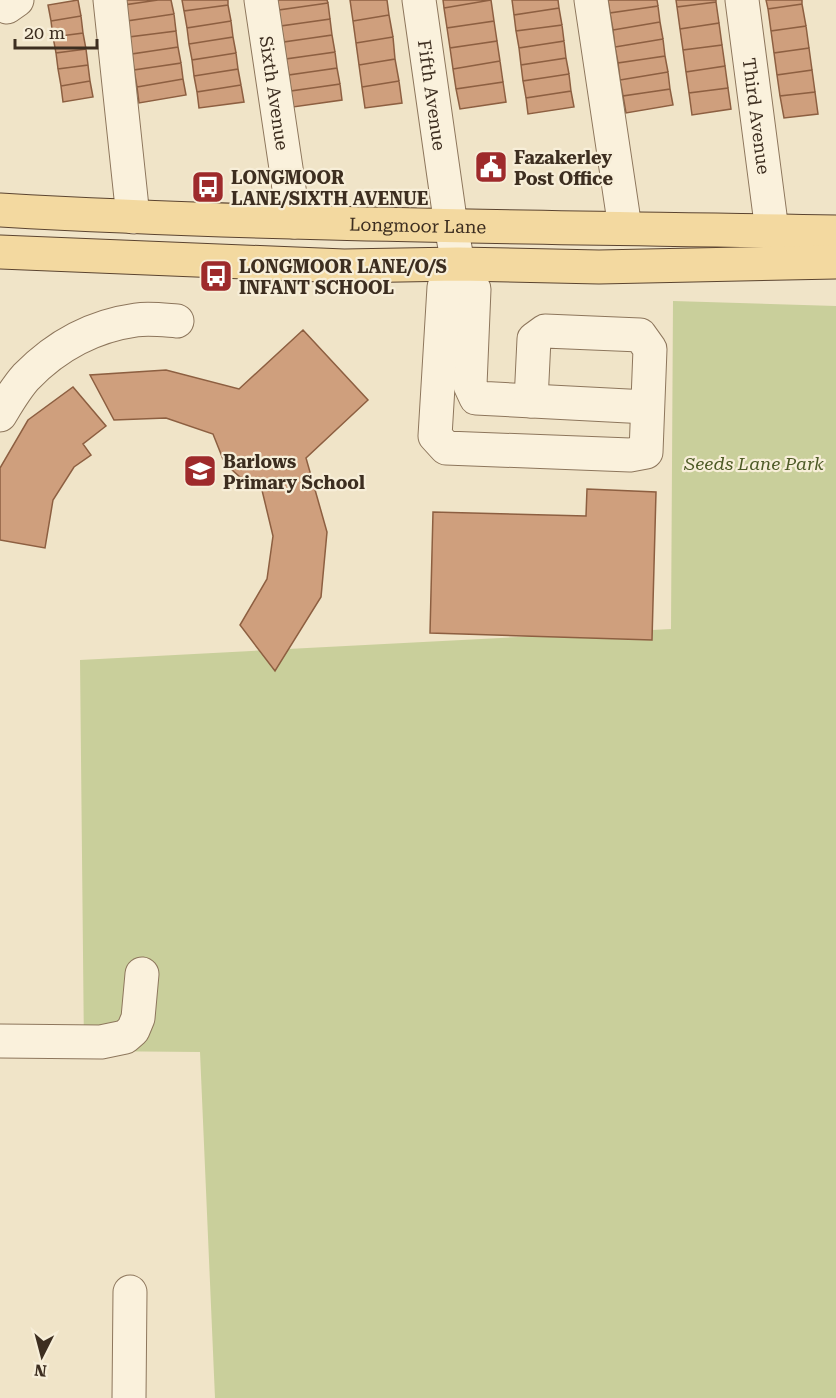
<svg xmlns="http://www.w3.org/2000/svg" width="836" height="1398" viewBox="0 0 836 1398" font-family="'Roboto Serif',serif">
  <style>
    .green { fill: #c9cf9b }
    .building { fill: #cf9f7d; stroke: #8d5f41; stroke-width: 1.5 }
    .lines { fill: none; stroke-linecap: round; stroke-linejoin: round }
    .minor-casing { stroke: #8d765c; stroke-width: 35 }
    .major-casing { stroke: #5b4430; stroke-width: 35 }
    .minor { stroke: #faf1dc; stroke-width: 33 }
    .major { stroke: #f3d9a0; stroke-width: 33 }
    .labels { text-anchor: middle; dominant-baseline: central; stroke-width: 4.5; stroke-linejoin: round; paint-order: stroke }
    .street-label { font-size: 18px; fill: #3d2e20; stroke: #f7eed8 }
    .poi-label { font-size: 18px; font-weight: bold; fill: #3d2e20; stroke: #f7eed8; text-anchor: start }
    .park-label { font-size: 18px; font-style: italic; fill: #4d5a26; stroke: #f7eed8 }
  </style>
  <rect width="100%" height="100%" fill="#f0e4c8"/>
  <path class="green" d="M 673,301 L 836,306 L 836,1398 L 215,1398 L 200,1052 L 84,1051 L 80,660 L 671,629 Z"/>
  <path class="building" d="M 78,0 L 81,16 L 51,21 L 48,5 Z
    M 123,0 L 158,0 L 124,5 Z
    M 158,0 L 171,0 L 174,14 L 127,21 L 124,5 Z
    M 182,0 L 228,0 L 228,5 L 184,11 Z
    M 277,0 L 327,0 L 328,3 L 279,10 Z
    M 350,0 L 387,0 L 389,15 L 353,21 Z
    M 443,0 L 491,0 L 444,8 Z
    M 491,0 L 494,21 L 447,28 L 444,8 Z
    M 512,0 L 558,0 L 559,8 L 514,15 Z
    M 608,0 L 657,0 L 658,6 L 610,13 Z
    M 676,0 L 716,0 L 716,2 L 677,7 Z
    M 766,0 L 802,0 L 802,4 L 768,9 Z
    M 716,2 L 719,23 L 680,29 L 677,7 Z
    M 328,3 L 330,19 L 281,26 L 279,10 Z
    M 802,4 L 806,26 L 771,31 L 768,9 Z
    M 228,5 L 231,21 L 187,28 L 184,11 Z
    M 658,6 L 660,22 L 613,30 L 610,13 Z
    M 559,8 L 562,25 L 516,31 L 514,15 Z
    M 174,14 L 176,31 L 129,37 L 127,21 Z
    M 389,15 L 393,37 L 356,43 L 353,21 Z
    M 81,16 L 83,33 L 53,37 L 51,21 Z
    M 330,19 L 332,35 L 284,42 L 281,26 Z
    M 231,21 L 233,37 L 189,44 L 187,28 Z
    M 494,21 L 497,41 L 450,48 L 447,28 Z
    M 660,22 L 663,39 L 615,47 L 613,30 Z
    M 719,23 L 722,45 L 683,50 L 680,29 Z
    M 562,25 L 564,41 L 519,48 L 516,31 Z
    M 806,26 L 809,48 L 774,53 L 771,31 Z
    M 176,31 L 178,47 L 132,54 L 129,37 Z
    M 83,33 L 86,49 L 56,53 L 53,37 Z
    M 332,35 L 335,52 L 286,59 L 284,42 Z
    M 233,37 L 236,53 L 192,60 L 189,44 Z
    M 393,37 L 395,59 L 359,65 L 356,43 Z
    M 663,39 L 665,56 L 618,63 L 615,47 Z
    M 497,41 L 500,61 L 453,69 L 450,48 Z
    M 564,41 L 566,58 L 521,65 L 519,48 Z
    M 722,45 L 725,66 L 686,72 L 683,50 Z
    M 178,47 L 181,63 L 134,70 L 132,54 Z
    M 809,48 L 812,70 L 777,75 L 774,53 Z
    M 86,49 L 88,65 L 58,69 L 56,53 Z
    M 335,52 L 337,68 L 289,75 L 286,59 Z
    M 236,53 L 238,69 L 194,76 L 192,60 Z
    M 665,56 L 668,72 L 620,80 L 618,63 Z
    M 566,58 L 569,74 L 523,81 L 521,65 Z
    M 395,59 L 399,81 L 362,87 L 359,65 Z
    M 500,61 L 503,82 L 456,89 L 453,69 Z
    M 181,63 L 183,79 L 137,87 L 134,70 Z
    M 88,65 L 90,81 L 61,86 L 58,69 Z
    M 725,66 L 728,88 L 689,93 L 686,72 Z
    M 337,68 L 340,84 L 291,91 L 289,75 Z
    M 238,69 L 241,85 L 197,92 L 194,76 Z
    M 812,70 L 815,92 L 780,96 L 777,75 Z
    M 668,72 L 670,89 L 623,96 L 620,80 Z
    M 569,74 L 571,91 L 526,98 L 523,81 Z
    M 183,79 L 186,95 L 139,103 L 137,87 Z
    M 90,81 L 93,97 L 63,102 L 61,86 Z
    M 399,81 L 402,103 L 365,108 L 362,87 Z
    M 503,82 L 506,102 L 460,109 L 456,89 Z
    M 340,84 L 342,100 L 293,107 L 291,91 Z
    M 241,85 L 244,102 L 199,108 L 197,92 Z
    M 728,88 L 731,109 L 692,115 L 689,93 Z
    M 670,89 L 673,105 L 626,113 L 623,96 Z
    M 571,91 L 574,107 L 528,114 L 526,98 Z
    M 815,92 L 818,114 L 784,118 L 780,96 Z
    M 303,330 L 368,400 L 306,458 L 327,532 L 321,597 L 275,671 L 240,625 L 267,579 L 273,536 L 261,486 L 240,477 L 231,469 L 223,459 L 213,434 L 166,418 L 114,420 L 90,375 L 166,370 L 239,389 Z
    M 73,387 L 106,426 L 83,444 L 91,455 L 74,467 L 53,500 L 45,548 L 0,540 L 0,468 L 28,420 Z
    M 587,489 L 656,492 L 652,640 L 430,633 L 433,512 L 586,516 Z"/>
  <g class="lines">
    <defs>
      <g id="minor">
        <path d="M 110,0 L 133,217"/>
        <path id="s1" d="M 261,0 L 294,222"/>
        <path id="s2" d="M 419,0 L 451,226 L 458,264 L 474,289 L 470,385 L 476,398 L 647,407"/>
        <path d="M 591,0 L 625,228"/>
        <path id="s3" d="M 742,0 L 772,231"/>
        <path d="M 7,7 L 17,0"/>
        <path d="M 458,264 L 444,287 L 435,436 L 446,448 L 630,455 L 646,452 L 650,349 L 640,335 L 545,331 L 534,339 L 531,401"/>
        <path d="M 0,415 C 8,402 16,388 26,377 C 56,346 93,326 136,320 C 149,318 164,320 177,321"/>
        <path d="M 0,1041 L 101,1042 L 125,1037 L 133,1030 L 138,1018 L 142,974"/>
        <path d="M 129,1398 L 130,1292"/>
      </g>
      <g id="major">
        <path id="s4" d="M 0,210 C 278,226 557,227 836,232"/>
        <path d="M 0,252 L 344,266 L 458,264 L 599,267 L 836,262"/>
      </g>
    </defs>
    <use href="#minor" class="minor-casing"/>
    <use href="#major" class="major-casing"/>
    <use href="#minor" class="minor"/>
    <use href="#major" class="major"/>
  </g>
  <defs>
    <symbol id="civic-square" viewBox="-11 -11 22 22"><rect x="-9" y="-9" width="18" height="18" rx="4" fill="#9e2a2b" stroke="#f7eed8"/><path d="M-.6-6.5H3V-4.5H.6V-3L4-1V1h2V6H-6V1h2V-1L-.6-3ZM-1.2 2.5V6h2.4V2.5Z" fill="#fff"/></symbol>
    <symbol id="bus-square" viewBox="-11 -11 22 22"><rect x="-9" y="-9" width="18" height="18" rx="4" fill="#9e2a2b" stroke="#f7eed8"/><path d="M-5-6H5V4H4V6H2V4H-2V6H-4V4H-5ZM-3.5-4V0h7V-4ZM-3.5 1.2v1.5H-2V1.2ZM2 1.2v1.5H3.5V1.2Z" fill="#fff"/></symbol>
    <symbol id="school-square" viewBox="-11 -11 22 22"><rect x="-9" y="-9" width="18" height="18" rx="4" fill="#9e2a2b" stroke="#f7eed8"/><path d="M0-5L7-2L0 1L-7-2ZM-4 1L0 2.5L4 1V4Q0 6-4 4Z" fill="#fff"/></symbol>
  </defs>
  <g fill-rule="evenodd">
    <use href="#civic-square" x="472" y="148" width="38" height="38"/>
    <use href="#bus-square" x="189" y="168" width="38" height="38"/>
    <use href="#bus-square" x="197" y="257" width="38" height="38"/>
    <use href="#school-square" x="181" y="452" width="38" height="38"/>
  </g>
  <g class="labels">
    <g class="street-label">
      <text stroke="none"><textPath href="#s1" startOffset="94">Sixth Avenue</textPath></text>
      <text stroke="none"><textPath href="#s2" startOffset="96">Fifth Avenue</textPath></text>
      <text stroke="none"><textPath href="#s3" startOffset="117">Third Avenue</textPath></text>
      <text stroke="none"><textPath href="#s4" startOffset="418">Longmoor Lane</textPath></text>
    </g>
    <g class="poi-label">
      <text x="514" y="157">Fazakerley<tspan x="514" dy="21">Post Office</tspan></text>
      <text x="231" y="177">LONGMOOR<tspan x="231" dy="21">LANE/SIXTH AVENUE</tspan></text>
      <text x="239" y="266">LONGMOOR LANE/O/S<tspan x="239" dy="21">INFANT SCHOOL</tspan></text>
      <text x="223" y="461">Barlows<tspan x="223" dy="21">Primary School</tspan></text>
    </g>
    <g class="park-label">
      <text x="754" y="463">Seeds Lane Park</text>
    </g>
  </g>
  <g transform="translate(42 1356) rotate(186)" stroke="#f7eed8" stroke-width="4.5" paint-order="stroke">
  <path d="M0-4.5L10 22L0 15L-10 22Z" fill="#3d2e20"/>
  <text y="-9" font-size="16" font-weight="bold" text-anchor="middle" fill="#3d2e20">N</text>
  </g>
  <path d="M15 39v9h82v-9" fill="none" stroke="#3d2e20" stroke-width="3"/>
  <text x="24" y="39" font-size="18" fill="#3d2e20" stroke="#f7eed8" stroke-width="4.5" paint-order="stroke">20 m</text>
</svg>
